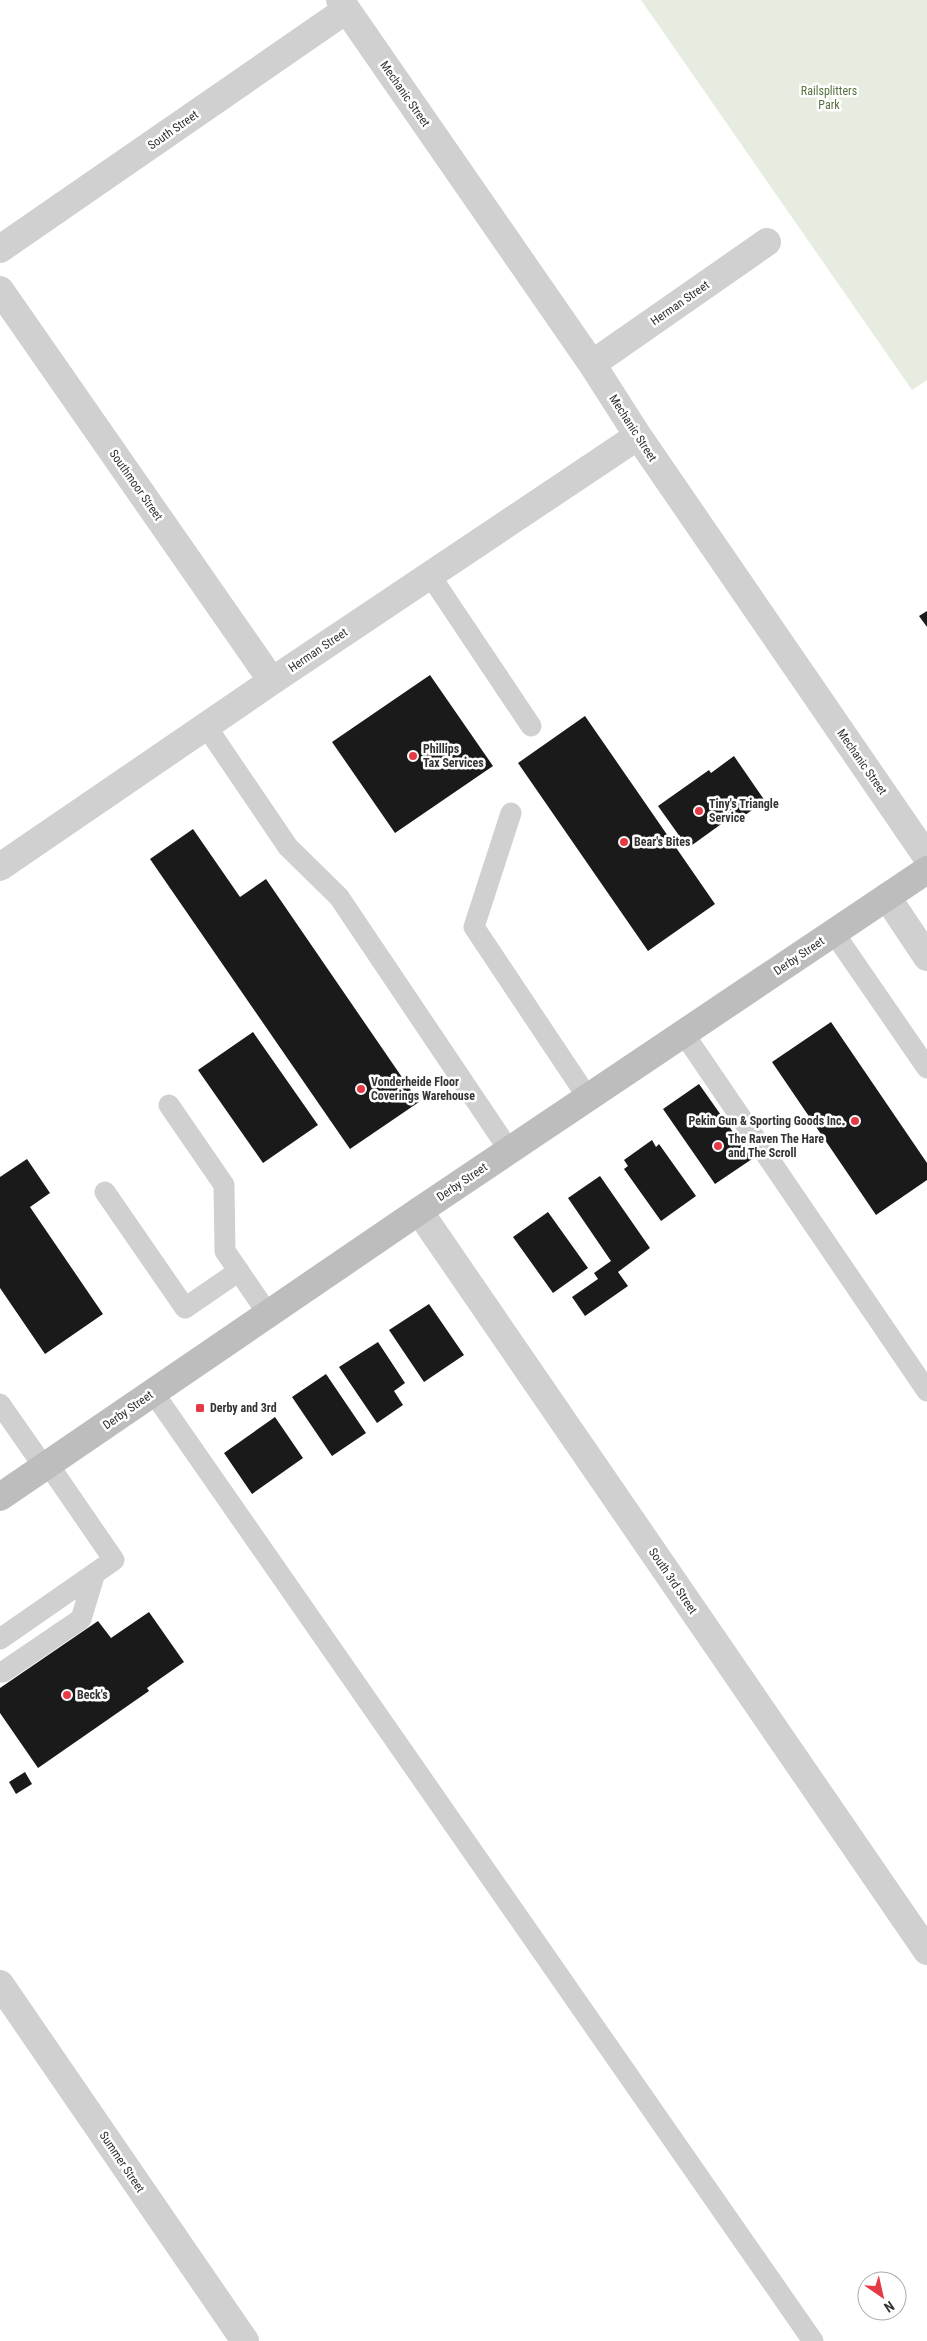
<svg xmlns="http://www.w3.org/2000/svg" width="927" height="2341" viewBox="0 0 927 2341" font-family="'Roboto Condensed',sans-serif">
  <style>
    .green { fill: #e6ecdf }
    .building { fill: #1a1a1a }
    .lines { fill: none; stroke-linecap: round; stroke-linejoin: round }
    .service { stroke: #d0d0d0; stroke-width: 21 }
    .minor { stroke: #d0d0d0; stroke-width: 28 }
    .secondary { stroke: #bdbdbd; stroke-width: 28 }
    .poi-dot { fill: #e63946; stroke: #fff; stroke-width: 2 }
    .labels { text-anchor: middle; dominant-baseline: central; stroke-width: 5; stroke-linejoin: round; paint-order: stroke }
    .park-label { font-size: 12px; fill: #56703f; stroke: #fff }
    .street-label { font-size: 12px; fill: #333; stroke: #fff }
    .poi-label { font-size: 12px; font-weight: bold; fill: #333; stroke: #fff; text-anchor: start }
  </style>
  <rect width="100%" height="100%" fill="#fff"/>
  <path class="green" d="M 641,0 L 927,0 L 927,380 L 912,390 Z"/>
  <path class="building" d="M 927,611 L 927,627 L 919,616 Z
    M 430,675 L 493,766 L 395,833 L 332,742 Z
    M 585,716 L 715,904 L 648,951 L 518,763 Z
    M 734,756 L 765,801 L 735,822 L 731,817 L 688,848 L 658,806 L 709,770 L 711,773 Z
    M 193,829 L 240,897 L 266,879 L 419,1102 L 350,1149 L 150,859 Z
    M 831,1022 L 927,1163 L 927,1180 L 876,1215 L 772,1062 Z
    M 253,1032 L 318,1125 L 263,1163 L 198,1070 Z
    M 699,1084 L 752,1159 L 715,1184 L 663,1109 Z
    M 652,1140 L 656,1147 L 659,1144 L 696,1196 L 661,1221 L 624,1169 L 628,1166 L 624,1160 Z
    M 27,1159 L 50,1193 L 30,1207 L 103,1314 L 45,1354 L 0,1288 L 0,1177 Z
    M 600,1176 L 650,1248 L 618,1272 L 628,1286 L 585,1316 L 572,1297 L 598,1279 L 594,1273 L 611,1261 L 568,1198 Z
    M 548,1212 L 588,1268 L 553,1293 L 513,1237 Z
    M 429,1304 L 464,1355 L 424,1382 L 389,1330 Z
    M 378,1342 L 405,1383 L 394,1391 L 403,1405 L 377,1423 L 339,1367 Z
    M 326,1374 L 366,1433 L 332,1456 L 292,1397 Z
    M 275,1417 L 303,1458 L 252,1494 L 224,1453 Z
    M 149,1612 L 184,1662 L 147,1688 L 149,1691 L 38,1768 L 0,1713 L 0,1688 L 98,1621 L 111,1638 Z
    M 25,1772 L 32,1784 L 16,1794 L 9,1782 Z"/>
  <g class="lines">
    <path class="service" d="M 430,575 L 531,726
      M 206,726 L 288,847 L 339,897 L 509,1150
      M 511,813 L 474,927 L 588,1098
      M 834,933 L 927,1068
      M 684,1034 L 927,1391
      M 169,1105 L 224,1185 L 225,1251 L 268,1314
      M 105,1192 L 185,1308 L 239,1271
      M 153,1392 L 813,2341
      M 0,1404 L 44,1467
      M 0,1639 L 114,1560 L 48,1464
      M 0,1672 L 3,1672 L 81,1619 L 95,1573"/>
    <path class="minor" d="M 340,0 L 592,364 L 638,436 L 927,857
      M 0,249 L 346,10
      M 0,290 L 272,681
      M 592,364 L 767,242
      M 0,867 L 272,681 L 638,436
      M 887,897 L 927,957
      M 419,1211 L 927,1951
      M 0,1984 L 245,2341"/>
    <path class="secondary" d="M 0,1497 L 419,1211 L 927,870"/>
  </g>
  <g class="poi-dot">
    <circle cx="413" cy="756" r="5"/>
    <circle cx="699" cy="811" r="5"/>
    <circle cx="624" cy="842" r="5"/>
    <circle cx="361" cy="1089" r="5"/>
    <circle cx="855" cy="1121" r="5"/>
    <circle cx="718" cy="1146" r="5"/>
    <rect x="195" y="1403" width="10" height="10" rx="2.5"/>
    <circle cx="67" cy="1695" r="5"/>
  </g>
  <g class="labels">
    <g class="park-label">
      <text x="829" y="91">Railsplitters<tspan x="829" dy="14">Park</tspan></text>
    </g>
    <g class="street-label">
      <text transform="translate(405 94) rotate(55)">Mechanic Street</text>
      <text transform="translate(173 130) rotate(-35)">South Street</text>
      <text transform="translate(680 303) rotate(-35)">Herman Street</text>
      <text transform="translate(633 428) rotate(57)">Mechanic Street</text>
      <text transform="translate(136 485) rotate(55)">Southmoor Street</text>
      <text transform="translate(318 650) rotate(-34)">Herman Street</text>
      <text transform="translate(862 762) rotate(55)">Mechanic Street</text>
      <text transform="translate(799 956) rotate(-34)">Derby Street</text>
      <text transform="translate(462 1182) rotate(-34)">Derby Street</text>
      <text transform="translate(128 1410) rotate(-35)">Derby Street</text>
      <text transform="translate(673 1581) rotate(56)">South 3rd Street</text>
      <text transform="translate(122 2162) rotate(56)">Summer Street</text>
    </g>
    <g class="poi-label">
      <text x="423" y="749">Phillips<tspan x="423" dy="14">Tax Services</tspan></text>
      <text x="709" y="804">Tiny's Triangle<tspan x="709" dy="14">Service</tspan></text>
      <text x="634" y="842">Bear's Bites</text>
      <text x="371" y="1082">Vonderheide Floor<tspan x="371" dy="14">Coverings Warehouse</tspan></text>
      <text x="845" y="1121" text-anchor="end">Pekin Gun &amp; Sporting Goods Inc.</text>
      <text x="728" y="1139">The Raven The Hare<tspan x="728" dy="14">and The Scroll</tspan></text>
      <text x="210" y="1408">Derby and 3rd</text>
      <text x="77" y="1695">Beck's</text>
    </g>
  </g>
  <g transform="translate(882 2296) rotate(146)"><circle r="24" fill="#ffffff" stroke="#adadad"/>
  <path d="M0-4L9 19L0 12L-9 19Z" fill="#e63946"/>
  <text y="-8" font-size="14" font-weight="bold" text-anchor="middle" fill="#333333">N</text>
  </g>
</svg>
